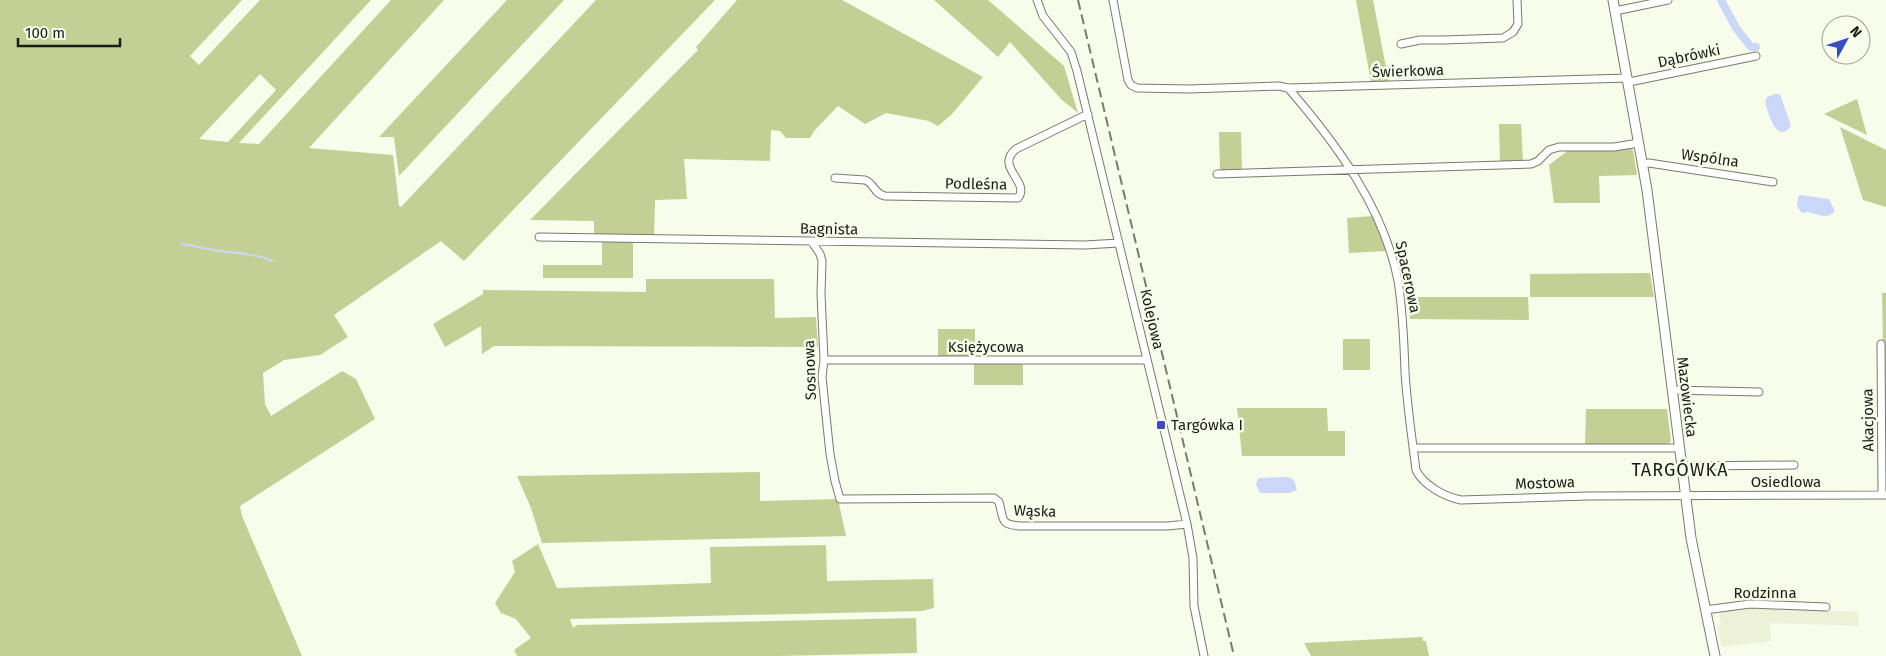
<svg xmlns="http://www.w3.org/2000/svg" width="1886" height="656" viewBox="0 0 1886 656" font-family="'Fira Sans',sans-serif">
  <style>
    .built { fill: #ecf1d8 }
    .green { fill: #c3cf94; fill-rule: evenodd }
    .water { fill: #ccd8fa }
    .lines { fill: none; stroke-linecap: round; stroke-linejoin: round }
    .stream { stroke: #ccd8fa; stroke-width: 2 }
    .canal { stroke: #ccd8fa; stroke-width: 8 }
    .minor-casing { stroke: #787b6c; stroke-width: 9 }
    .tertiary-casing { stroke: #787b6c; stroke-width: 11 }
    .minor { stroke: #fff; stroke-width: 7 }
    .tertiary { stroke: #fff; stroke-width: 9 }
    .rail { stroke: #787b6f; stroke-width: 2; stroke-dasharray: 10 5; stroke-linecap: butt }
    .poi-dot { fill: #3a4dbf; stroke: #f8fcea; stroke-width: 2 }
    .labels { text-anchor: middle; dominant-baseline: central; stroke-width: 5; stroke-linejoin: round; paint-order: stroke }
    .street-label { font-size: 15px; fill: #1a1c16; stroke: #f8fcea }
    .poi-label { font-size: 15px; fill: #1a1c16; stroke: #f8fcea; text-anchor: start }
    .quarter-label { font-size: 18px; letter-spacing: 1px; fill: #1a1c16; stroke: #f8fcea }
  </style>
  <rect width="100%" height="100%" fill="#f8fcea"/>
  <path class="built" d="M 1752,607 L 1858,612 L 1859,626 L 1770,623 L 1771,641 L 1724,647 L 1721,645 L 1717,626 L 1721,625 L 1719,611 Z"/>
  <path class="green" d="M 0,0 L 242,0 L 190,56 L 199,65 L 260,0 L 371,0 L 239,143 L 259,144 L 391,0 L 444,0 L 309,148 L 393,155 L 399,206 L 401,207 L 596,0 L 715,0 L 464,261 L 441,241 L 334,315 L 348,337 L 320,355 L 284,360 L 263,373 L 265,404 L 271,416 L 342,371 L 356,379 L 375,419 L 240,506 L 242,516 L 302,656 L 0,656 ZM 260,74 L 276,90 L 228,142 L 199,139 Z
    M 507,0 L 564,0 L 399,176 L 394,137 L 379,137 Z
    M 737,0 L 842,0 L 983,77 L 952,114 L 938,126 L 929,121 L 886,113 L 865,124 L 838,106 L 814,131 L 810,138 L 786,138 L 780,131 L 771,130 L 770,161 L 684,159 L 687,199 L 655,200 L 654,237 L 594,236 L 594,221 L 530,220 L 698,50 L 696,47 Z
    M 934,0 L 988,0 L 1064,66 L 1078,113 L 1061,99 L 1010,42 L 998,57 Z
    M 1356,0 L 1373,0 L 1389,83 L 1371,82 Z
    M 1857,99 L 1867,135 L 1824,114 Z
    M 1499,124 L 1521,124 L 1523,161 L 1500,161 Z
    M 1840,127 L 1886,150 L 1886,207 L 1863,200 Z
    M 1219,132 L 1241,132 L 1242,170 L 1220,171 Z
    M 1628,147 L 1633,150 L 1637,175 L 1599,176 L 1600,203 L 1554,203 L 1549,165 L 1570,149 Z
    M 1373,216 L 1385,243 L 1386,251 L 1349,253 L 1347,218 Z
    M 602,241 L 633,241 L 633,278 L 543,278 L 543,265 L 602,265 Z
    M 1650,273 L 1654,297 L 1530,297 L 1530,274 Z
    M 646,279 L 774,279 L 775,318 L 816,317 L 818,347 L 494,346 L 482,354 L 481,326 L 445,347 L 433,324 L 483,294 L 483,290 L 646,292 Z
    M 1882,293 L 1886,293 L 1886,402 L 1884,402 Z
    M 1408,297 L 1528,297 L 1529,320 L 1410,319 Z
    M 938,329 L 975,329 L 975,357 L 938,357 Z
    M 1343,339 L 1370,339 L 1370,370 L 1343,370 Z
    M 1023,363 L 1023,385 L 974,385 L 974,364 Z
    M 1237,408 L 1327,408 L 1328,431 L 1345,431 L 1345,456 L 1242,456 Z
    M 1586,409 L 1667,409 L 1671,441 L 1666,446 L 1585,444 Z
    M 760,472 L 760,501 L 838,499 L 846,536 L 542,543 L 531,508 L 517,476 Z
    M 538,544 L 557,588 L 711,583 L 710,547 L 826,545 L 827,581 L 933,579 L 934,608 L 922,611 L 570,619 L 573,628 L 577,625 L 916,618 L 917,653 L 776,656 L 517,656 L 514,650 L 531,638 L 516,619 L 501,613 L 495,603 L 515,572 L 512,561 Z
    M 1422,637 L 1423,641 L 1426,641 L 1429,656 L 1311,656 L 1304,643 Z"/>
  <path class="water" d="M 1775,94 L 1780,94 L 1791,126 C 1776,146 1768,111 1765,102 L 1767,97 Z
    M 1800,195 L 1829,199 L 1835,211 C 1825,223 1813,209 1802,213 L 1797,206 L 1798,197 Z
    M 1288,477 L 1294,480 L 1297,490 L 1290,493 L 1260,493 L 1256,485 L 1258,478 Z"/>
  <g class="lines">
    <path class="stream" d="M 182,244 C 198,246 214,251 230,252 C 245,253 258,255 272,261"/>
    <path class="canal" d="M 1721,0 L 1736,28 L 1751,47 L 1756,47"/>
    <defs>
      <path id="minor" d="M 1037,0 L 1043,16 L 1071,52 L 1077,71 L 1187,524 L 1193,558 L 1194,606 L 1204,656
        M 1113,0 L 1128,80 L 1131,85 L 1137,88 L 1189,89 L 1279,86 L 1288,88 L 1628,78
        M 1615,11 L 1668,0
        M 1401,44 L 1420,40 L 1443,40 L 1503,38 L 1513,32 L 1518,24 L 1517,0
        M 1629,82 L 1756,56
        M 1288,88 C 1336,143 1384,208 1398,281 C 1403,311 1404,341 1405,372 C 1407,405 1412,438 1416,470 C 1423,485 1445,497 1461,500 L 1588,496 L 1886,495
        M 1642,164 L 1649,163 L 1773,182
        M 1217,174 L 1531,164 L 1538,161 L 1549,150 L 1559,147 L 1614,147 L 1639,143
        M 835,178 L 865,180 C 874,183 874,194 885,196 L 1018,198 C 1031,182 994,167 1016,149 L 1088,114
        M 539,237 L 1085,245 L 1119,243
        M 812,242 L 820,254 L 822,261 L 821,294 L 824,360 L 822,377 L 830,454 L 835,481 L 840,499 L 994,498 L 999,502 C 1004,519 999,525 1021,526 L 1168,526 L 1187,524
        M 1881,344 L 1882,495
        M 824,360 L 1147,360
        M 1672,390 L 1759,392
        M 1413,448 L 1679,448
        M 1682,466 L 1794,465
        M 1705,610 L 1750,604 L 1826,607"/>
      <path id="tertiary" d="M 1613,0 L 1647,190 L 1691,538 L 1715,656"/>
    </defs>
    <use href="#minor" class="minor-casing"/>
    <use href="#tertiary" class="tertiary-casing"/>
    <use href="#minor" class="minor"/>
    <use href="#tertiary" class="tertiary"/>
    <path class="rail" d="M 1078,0 L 1234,656"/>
  </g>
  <rect class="poi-dot" x="1156" y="420" width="10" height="10" rx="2.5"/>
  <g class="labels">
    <g class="street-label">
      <text transform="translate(1689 56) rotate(-12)">Dąbrówki</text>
      <text transform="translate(1408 71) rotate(-2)">Świerkowa</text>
      <text transform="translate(1710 158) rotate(8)">Wspólna</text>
      <text transform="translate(976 184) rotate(1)">Podleśna</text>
      <text transform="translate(829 229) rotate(1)">Bagnista</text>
      <text transform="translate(1408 277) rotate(78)">Spacerowa</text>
      <text transform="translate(1152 319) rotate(77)">Kolejowa</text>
      <text x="986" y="347">Księżycowa</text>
      <text transform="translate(810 370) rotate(-92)">Sosnowa</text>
      <text transform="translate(1687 397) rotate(83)">Mazowiecka</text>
      <text transform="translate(1868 420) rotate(-91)">Akacjowa</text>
      <text x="1786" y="482">Osiedlowa</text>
      <text transform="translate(1545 483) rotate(-2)">Mostowa</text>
      <text transform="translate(1035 511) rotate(2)">Wąska</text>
      <text x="1765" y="593">Rodzinna</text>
    </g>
    <g class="poi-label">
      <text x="1171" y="425">Targówka I</text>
    </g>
    <g class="quarter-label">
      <text x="1680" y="470">TARGÓWKA</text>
    </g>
  </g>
  <g transform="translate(1846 40) rotate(50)"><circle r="24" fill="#f8fcea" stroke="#9fa295"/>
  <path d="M0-4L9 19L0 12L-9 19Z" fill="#3a4dbf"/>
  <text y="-8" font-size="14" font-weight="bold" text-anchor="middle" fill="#1a1c16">N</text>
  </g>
  <path d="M18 38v8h102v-8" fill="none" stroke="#1a1c16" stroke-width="2.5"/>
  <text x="25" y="38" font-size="15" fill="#1a1c16" stroke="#f8fcea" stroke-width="4" paint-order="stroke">100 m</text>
</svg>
